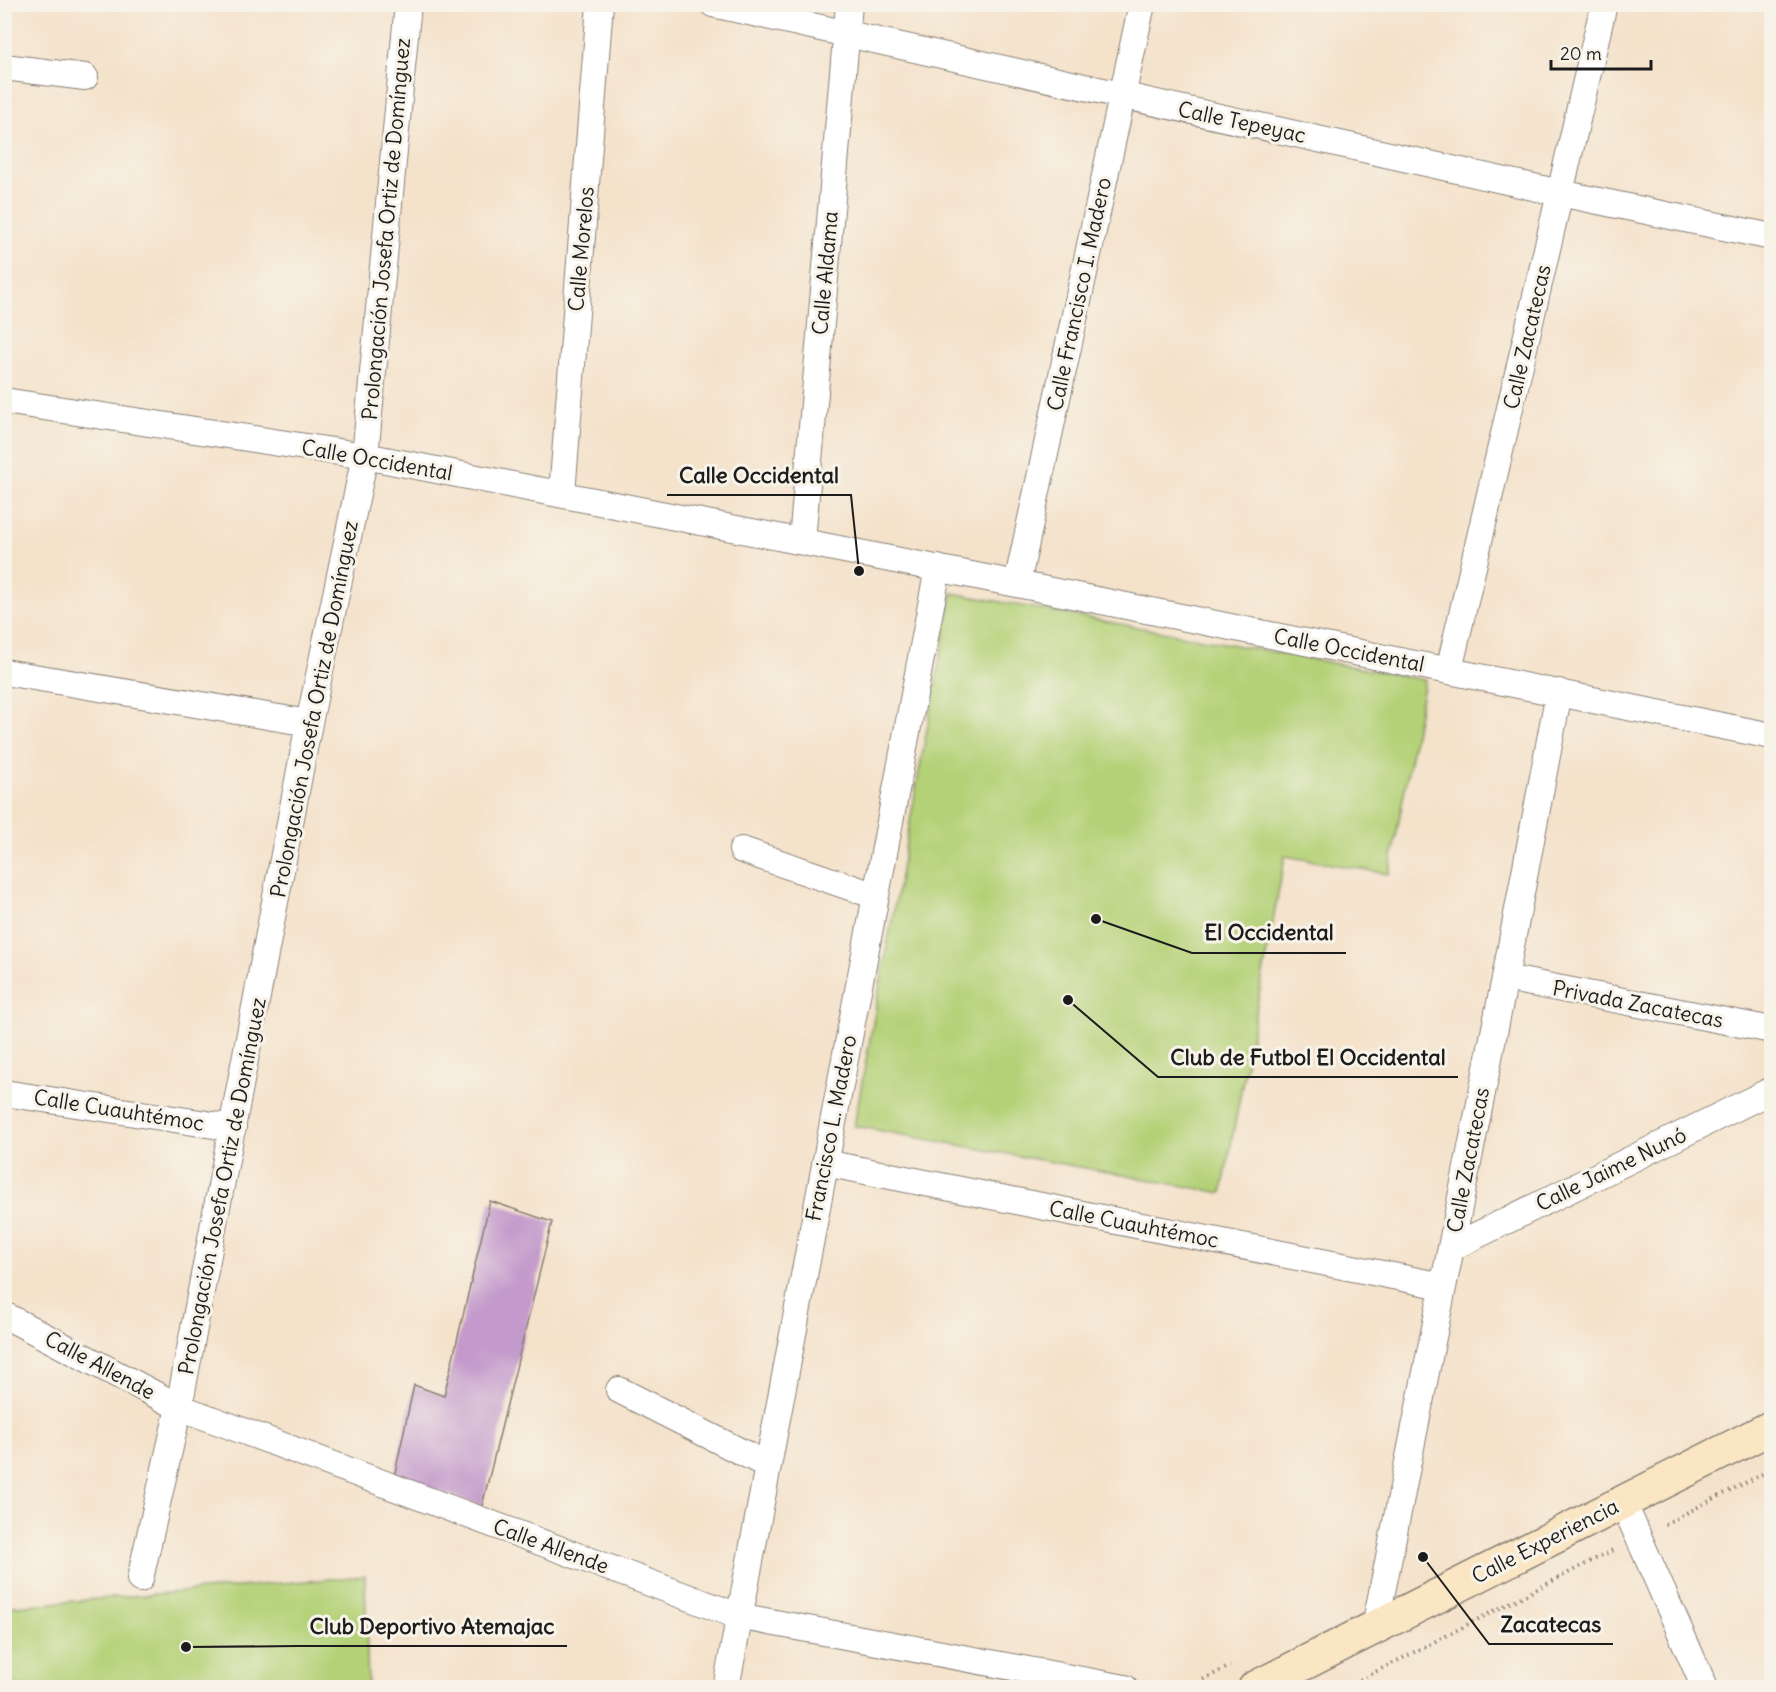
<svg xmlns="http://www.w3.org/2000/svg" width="1776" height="1692" viewBox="0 0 1776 1692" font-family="Delius,sans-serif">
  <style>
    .green { fill: #b4d177; stroke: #68764a; stroke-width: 1.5 }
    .building { fill: #c39acb }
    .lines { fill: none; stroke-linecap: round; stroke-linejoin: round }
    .street-casing { stroke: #887f74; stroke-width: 28 }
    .secondary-casing { stroke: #887f74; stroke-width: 36 }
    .path { stroke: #887f74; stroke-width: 4; stroke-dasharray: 1.5 4.5; stroke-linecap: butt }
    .street { stroke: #fff; stroke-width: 26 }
    .secondary { stroke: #fbe6c4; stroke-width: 33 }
    .labels { text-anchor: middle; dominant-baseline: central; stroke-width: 6; stroke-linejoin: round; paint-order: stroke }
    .street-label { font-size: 21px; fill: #1c1c1c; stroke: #f7f3e8 }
    .leader { fill: none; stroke: #1c1c1c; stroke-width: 2 }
    .callout-dot { fill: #1c1c1c; stroke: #f7f3e8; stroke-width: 2 }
    .callout-label { font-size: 22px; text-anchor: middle; font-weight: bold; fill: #1c1c1c; stroke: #f7f3e8; stroke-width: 6; stroke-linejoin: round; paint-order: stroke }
  </style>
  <rect width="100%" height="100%" fill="#f7f3e8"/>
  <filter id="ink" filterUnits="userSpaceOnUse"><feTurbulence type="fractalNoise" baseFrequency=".0167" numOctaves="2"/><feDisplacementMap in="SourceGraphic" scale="12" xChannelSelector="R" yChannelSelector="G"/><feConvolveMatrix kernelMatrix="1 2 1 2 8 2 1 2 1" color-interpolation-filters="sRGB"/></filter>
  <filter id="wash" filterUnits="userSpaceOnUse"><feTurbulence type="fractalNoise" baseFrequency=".008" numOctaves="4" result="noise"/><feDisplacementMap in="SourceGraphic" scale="24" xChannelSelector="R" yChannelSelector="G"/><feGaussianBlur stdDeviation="1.35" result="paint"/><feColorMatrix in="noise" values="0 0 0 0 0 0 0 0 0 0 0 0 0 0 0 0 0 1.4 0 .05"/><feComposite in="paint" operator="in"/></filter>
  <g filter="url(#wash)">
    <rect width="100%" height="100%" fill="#f4e2cb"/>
    <path class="green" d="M 952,593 L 1425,680 L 1389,874 L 1285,856 L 1222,1193 L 854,1126 Z
      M 365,1576 L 368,1687 L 5,1687 L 5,1607 Z"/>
    <g id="blocks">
      <path class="building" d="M 490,1201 L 552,1222 L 482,1506 L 394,1477 L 414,1385 L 444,1396 Z"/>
    </g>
  </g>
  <g filter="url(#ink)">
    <use href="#blocks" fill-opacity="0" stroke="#887f74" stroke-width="1.5"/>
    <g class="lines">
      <defs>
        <path id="street" d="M 713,4 L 1560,193 L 1772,237
          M 4,67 L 85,77
          M 4,401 L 365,456 L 1017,584 L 1772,736
          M 562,494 L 600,4
          M 802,541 L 849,4
          M 1017,584 L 1142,4
          M 1449,670 L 1604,4
          M 4,672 L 309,723
          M 742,850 L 876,896
          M 1505,978 L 1772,1030
          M 4,1093 L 233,1128
          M 825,1163 L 1443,1286
          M 1451,1248 L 1772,1090
          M 4,1315 L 179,1407 L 738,1616 L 1125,1688
          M 619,1390 L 767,1465
          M 1623,1502 L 1705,1688
          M 140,1579 L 179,1407 L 309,723 L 365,456 L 408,4
          M 1375,1627 L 1505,978 L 1559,692
          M 726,1688 L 938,568"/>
        <path id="secondary" d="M 1255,1688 L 1772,1427"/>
      </defs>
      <use href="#street" class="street-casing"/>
      <use href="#secondary" class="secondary-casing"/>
      <path class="path" d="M 1665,1524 L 1772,1469
        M 1187,1688 L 1230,1666
        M 1344,1688 L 1613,1550"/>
      <use href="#street" class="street"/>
      <use href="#secondary" class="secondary"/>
    </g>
  </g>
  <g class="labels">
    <g class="street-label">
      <text transform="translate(1242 122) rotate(12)">Calle Tepeyac</text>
      <text transform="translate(386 229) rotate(-85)">Prolongación Josefa Ortiz de Domínguez</text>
      <text transform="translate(581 249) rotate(-85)">Calle Morelos</text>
      <text transform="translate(825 273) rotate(-85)">Calle Aldama</text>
      <text transform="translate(1079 294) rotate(-78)">Calle Francisco I. Madero</text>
      <text transform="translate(1527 337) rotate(-77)">Calle Zacatecas</text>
      <text transform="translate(377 460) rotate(10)">Calle Occidental</text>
      <text transform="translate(1349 650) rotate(11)">Calle Occidental</text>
      <text transform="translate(314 709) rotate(-79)">Prolongación Josefa Ortiz de Domínguez</text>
      <text transform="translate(1638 1004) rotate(11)">Privada Zacatecas</text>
      <text transform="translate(119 1110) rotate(9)">Calle Cuauhtémoc</text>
      <text transform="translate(831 1128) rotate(-79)">Francisco L. Madero</text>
      <text transform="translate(1468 1160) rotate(-79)">Calle Zacatecas</text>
      <text transform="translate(1611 1169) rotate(-26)">Calle Jaime Nunó</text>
      <text transform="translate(222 1186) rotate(-79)">Prolongación Josefa Ortiz de Domínguez</text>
      <text transform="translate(1134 1224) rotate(11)">Calle Cuauhtémoc</text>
      <text transform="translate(100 1365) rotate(28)">Calle Allende</text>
      <text transform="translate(1545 1541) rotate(-27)">Calle Experiencia</text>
      <text transform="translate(551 1546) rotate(20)">Calle Allende</text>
    </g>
  </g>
  <path class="leader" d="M859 571L851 495H667M1096 919L1192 953H1346M1068 1000L1158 1077H1458M1423 1557L1489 1644H1613M186 1647L298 1646H567"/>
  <g class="callout-dot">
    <circle cx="859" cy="571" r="6"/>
    <circle cx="1096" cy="919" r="6"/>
    <circle cx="1068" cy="1000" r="6"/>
    <circle cx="1423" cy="1557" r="6"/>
    <circle cx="186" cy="1647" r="6"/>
  </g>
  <g class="callout-label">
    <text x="759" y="483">Calle Occidental</text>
    <text x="1269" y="940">El Occidental</text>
    <text x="1308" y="1065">Club de Futbol El Occidental</text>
    <text x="1551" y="1632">Zacatecas</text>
    <text x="432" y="1634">Club Deportivo Atemajac</text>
  </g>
  <rect width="1776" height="1692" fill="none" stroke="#f7f3e8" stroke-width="24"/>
  <path d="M1551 60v9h100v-9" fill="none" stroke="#1c1c1c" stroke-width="3"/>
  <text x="1560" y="60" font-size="18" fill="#1c1c1c" stroke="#f7f3e8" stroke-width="4.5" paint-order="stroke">20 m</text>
</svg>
